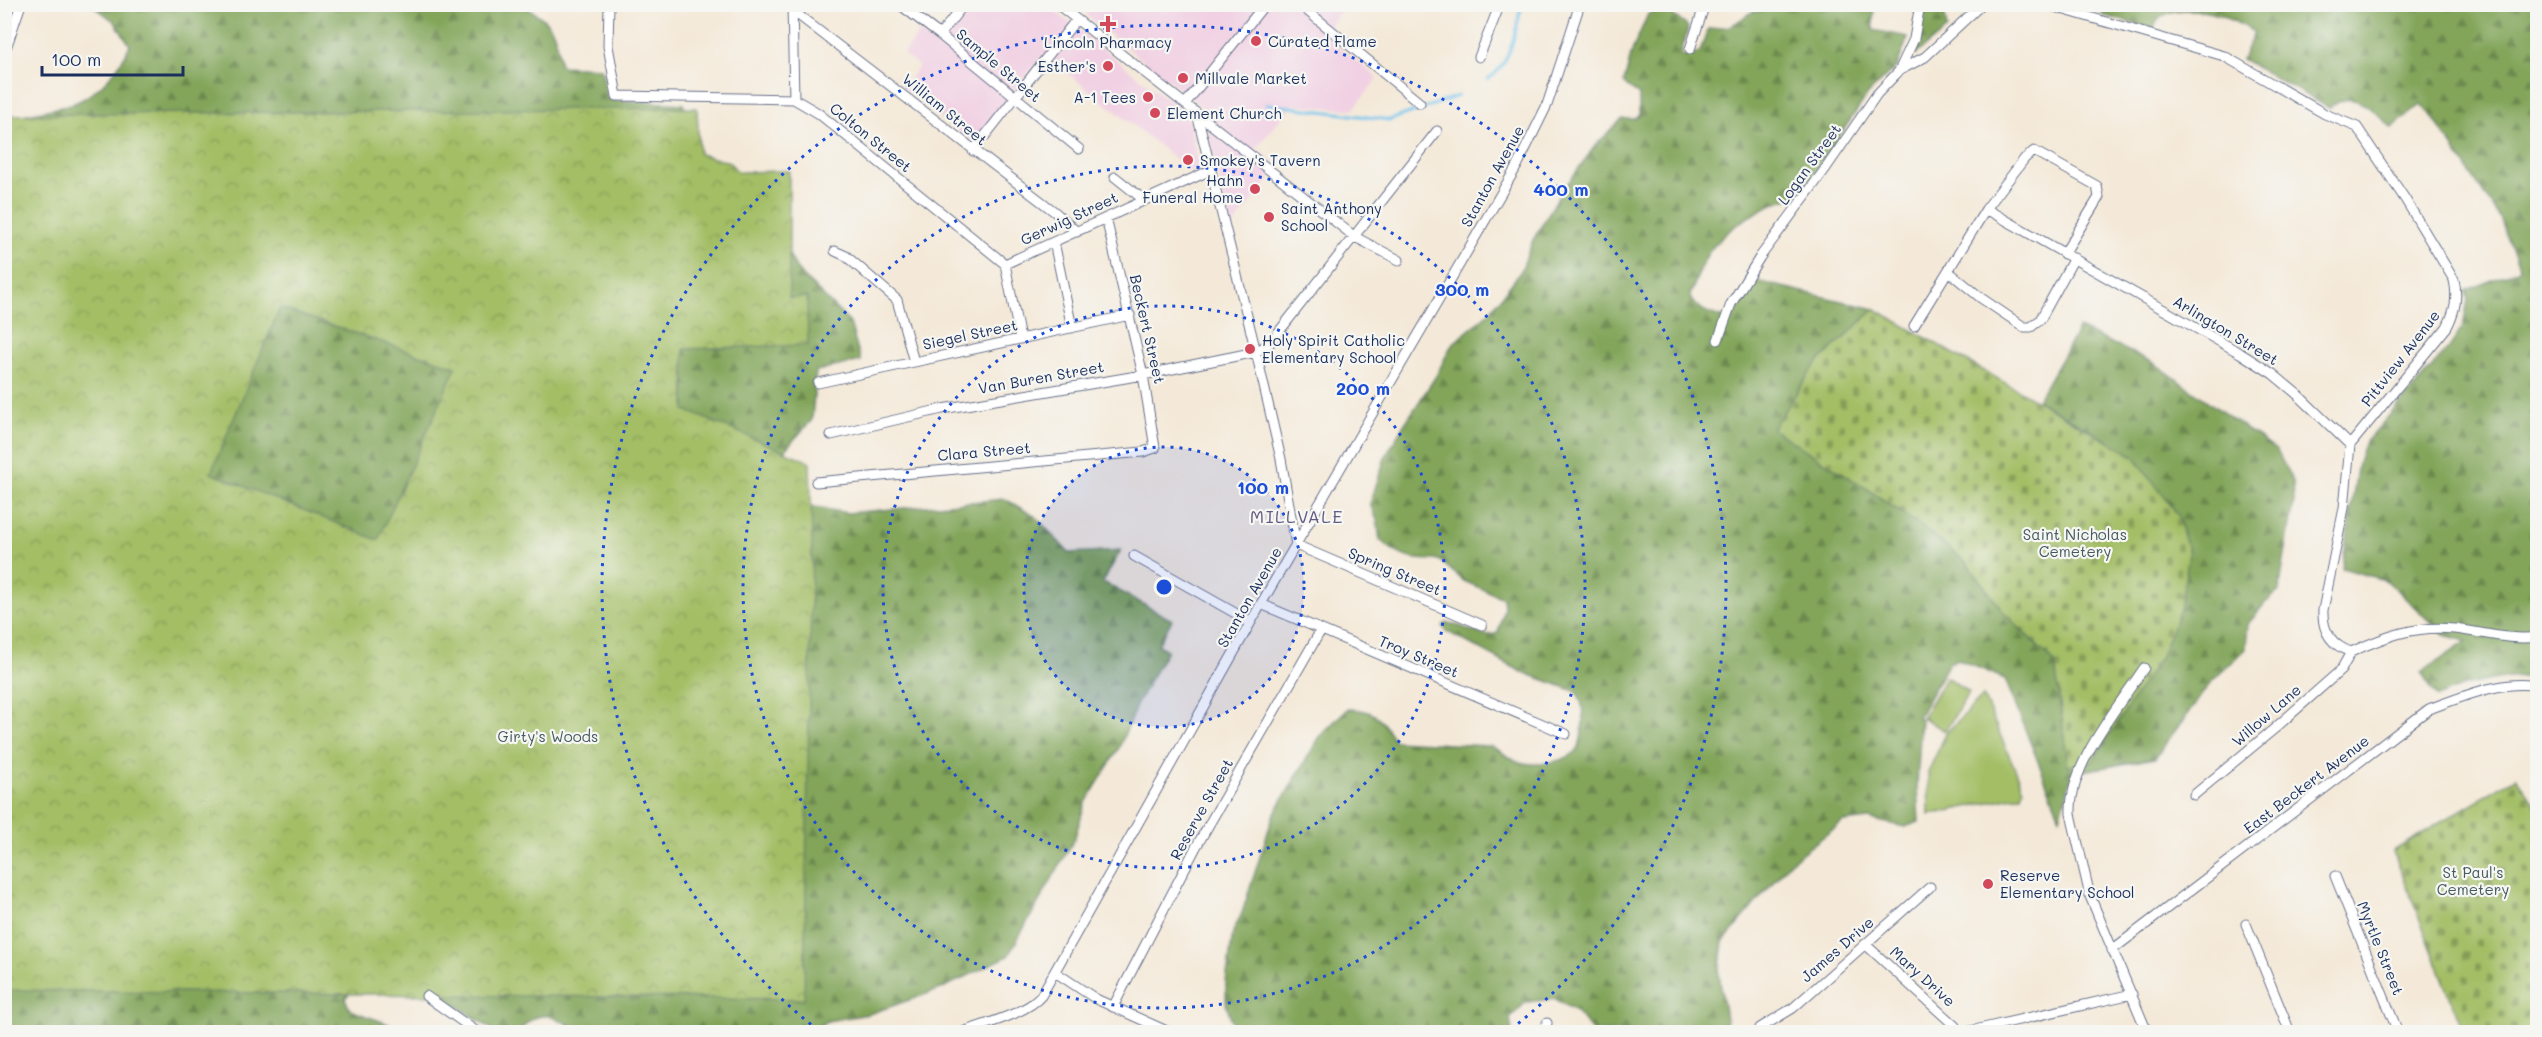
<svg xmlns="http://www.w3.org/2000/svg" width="2542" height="1037" viewBox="0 0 2542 1037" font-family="Mali,sans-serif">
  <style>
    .built { fill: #f1d0e3 }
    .forest { fill: url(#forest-firs); stroke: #4e6a5c; stroke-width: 1.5 }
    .cemetery { fill: url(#cemetery-stones); stroke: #5f7662; stroke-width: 1.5 }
    .park { fill: url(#park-crowns); stroke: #5f7662; stroke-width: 1.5; fill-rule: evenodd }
    .pitch { fill: #a3be65; stroke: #5f7662; stroke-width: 1.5 }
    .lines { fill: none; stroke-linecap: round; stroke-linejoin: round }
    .stream { stroke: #6fc2eb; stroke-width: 3 }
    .minor-casing { stroke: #677089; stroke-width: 11 }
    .minor { stroke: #fff; stroke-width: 9 }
    .ring { fill: none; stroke: #1d4ed8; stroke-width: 3; stroke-dasharray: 3 6 }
    .poi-dot { fill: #d1495b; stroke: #f6f6f2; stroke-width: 2 }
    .labels { text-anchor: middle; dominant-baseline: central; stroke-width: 4.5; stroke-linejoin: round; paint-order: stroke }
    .poi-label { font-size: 15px; fill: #1b2f5e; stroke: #f6f6f2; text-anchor: start }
    .street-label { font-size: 15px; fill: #1b2f5e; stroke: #f6f6f2 }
    .park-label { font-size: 15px; fill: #445a60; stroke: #f6f6f2 }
    .quarter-label { font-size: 18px; letter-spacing: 1.5px; fill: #645b83; stroke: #f6f6f2 }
    .centre { fill: #1d4ed8; stroke: #f6f6f2; stroke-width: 3 }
    .ring-label { font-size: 18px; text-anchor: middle; font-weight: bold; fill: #1d4ed8; stroke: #f6f6f2; stroke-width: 4.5; stroke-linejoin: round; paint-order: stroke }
  </style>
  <defs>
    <pattern id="forest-firs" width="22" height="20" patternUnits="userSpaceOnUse" patternTransform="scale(1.5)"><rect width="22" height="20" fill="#82a55a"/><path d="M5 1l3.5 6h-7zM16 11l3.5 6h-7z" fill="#6a874e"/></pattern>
    <pattern id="cemetery-stones" width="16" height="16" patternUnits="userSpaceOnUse" patternTransform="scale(1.5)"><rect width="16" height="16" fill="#a3be65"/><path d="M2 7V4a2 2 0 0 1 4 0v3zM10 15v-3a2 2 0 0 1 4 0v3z" fill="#849b56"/></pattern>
    <pattern id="park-crowns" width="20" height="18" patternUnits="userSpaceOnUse" patternTransform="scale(1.5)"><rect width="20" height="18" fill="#a3be65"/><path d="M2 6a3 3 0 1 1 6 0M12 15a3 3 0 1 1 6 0" fill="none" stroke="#849b56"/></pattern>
  </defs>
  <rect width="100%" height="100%" fill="#f6f6f2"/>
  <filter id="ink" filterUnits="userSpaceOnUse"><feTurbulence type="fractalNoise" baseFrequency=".0167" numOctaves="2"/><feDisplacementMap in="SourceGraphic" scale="12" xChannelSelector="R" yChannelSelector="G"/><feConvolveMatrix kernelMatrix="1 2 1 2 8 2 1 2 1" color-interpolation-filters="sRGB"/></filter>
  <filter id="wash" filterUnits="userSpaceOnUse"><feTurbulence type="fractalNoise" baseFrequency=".008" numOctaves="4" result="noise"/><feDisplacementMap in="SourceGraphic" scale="24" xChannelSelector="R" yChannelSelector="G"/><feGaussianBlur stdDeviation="1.35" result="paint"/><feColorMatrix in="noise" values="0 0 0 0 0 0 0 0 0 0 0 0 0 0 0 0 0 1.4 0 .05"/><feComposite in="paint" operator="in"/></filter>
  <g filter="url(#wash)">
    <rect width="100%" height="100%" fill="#f4e9d8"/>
    <path class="built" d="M 1094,4 L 1345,5 L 1323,34 L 1378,78 L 1353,110 L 1292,104 L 1256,149 L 1279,167 L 1231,229 L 1203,108 L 1086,15 Z
      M 972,5 L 1047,5 L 1187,115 L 1200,168 L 1191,171 L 1043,54 L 973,142 L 903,88 L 919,66 L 903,54 L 920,32 L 939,47 Z"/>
    <path class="forest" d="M 91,4 L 521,5 C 553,21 556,30 560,66 L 601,68 L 608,100 L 684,104 L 683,148 L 755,192 L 798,271 L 850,323 L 861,361 L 816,371 L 812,420 L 788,446 L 780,463 L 809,506 L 847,513 L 1005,499 L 1035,516 L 1069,553 L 1121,550 L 1103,582 L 1172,620 L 1158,645 L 1167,650 L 1137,704 L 1119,748 L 1085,804 L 1074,840 L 1008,956 L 941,989 L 869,1014 L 827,1021 L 810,1032 L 578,1032 C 556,1015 538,1006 519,1032 L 496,1032 L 431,989 L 360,983 L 345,998 L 350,1010 L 391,1025 L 398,1032 L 5,1032 L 4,118 C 25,114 59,110 77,102 C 101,91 120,68 130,45 L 115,22 Z
      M 2104,4 L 2537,5 L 2537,678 C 2504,675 2467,683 2437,697 L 2421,673 L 2467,641 L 2444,635 L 2387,581 L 2342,568 L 2358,462 L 2364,444 L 2449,348 L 2463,327 L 2468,299 L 2465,291 L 2520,269 L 2500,218 L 2430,113 L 2420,105 L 2392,128 C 2376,112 2351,86 2329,108 L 2242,59 L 2254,32 C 2243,26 2231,19 2220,15 C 2199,9 2161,4 2153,29 L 2102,15 Z
      M 1765,5 L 1874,5 L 1873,30 L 1908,37 L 1897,66 L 1868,94 L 1799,195 C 1769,202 1727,226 1709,252 C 1701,264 1696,281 1690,295 C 1696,312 1715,315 1731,320 L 1753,280 L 1875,309 L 1816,364 L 1869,490 L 1929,532 L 1967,563 L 2005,614 L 2055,663 L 2068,766 L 2134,456 L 2037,400 L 2079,328 L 2154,363 L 2277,451 L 2293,482 L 2294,501 L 2279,591 L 2265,603 L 2248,624 L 2246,649 L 2211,682 L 2155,758 L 2073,773 L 2060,817 L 2005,679 L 1958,659 L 1949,663 L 1918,717 L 1921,719 L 1917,786 L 1919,822 L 1905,827 L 1869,819 L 1843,822 L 1790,862 L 1723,942 L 1719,974 L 1728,1032 L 1593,1032 L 1576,1011 L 1554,999 L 1526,1002 L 1510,1018 L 1512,1032 L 1235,1032 L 1226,1004 L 1226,982 L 1233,932 L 1242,913 L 1273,816 L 1320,736 L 1347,709 C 1378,710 1379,717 1395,741 L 1490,746 C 1500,750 1509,758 1519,762 C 1537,767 1565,762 1578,750 C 1583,735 1587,702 1575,691 L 1522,672 L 1446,631 L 1443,626 L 1447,623 C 1464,624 1481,640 1498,633 L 1504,608 L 1503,598 L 1464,581 L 1439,560 C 1411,560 1402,559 1380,540 L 1377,520 L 1370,504 L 1385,458 L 1400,431 L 1436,376 L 1449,350 L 1456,341 L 1490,312 L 1521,271 L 1533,240 L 1560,194 L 1595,146 L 1622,119 L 1635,119 L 1639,116 L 1639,95 L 1626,86 L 1624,82 L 1632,51 L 1648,14 L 1658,11 L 1669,12 C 1675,18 1684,21 1688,28 L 1681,53 L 1684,57 L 1700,52 L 1708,29 L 1731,26 L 1752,12 L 1762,11 Z
      M 1924,5 L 1943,5 L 1947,29 L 1916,54 Z"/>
    <path class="cemetery" d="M 1875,309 L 2134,456 L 2178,515 L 2189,554 L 2180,610 L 2160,658 L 2092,762 L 2068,766 L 2055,663 L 2005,614 L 1967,563 L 1929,532 L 1869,490 L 1772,429 L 1816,364 Z
      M 2516,777 L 2537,808 L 2537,1032 L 2464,1032 L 2393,851 Z"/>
    <path class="park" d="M 697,108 L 699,154 L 729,162 L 738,172 L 789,171 L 789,298 L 807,297 L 808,345 L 684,349 L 685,410 L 810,462 L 812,542 L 804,999 L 5,990 L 5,115 ZM 280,308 L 456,367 L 378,540 L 211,473 Z"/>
    <path class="pitch" d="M 1946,677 L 1969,692 L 1945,731 L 1922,717 Z
      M 1983,696 L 2024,789 L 2022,795 L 1929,815 L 1928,772 L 1947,732 Z"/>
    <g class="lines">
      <path class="stream" d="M 1488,79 C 1512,64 1515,30 1522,4
        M 1267,104 L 1390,120 L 1458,96
        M 2079,871 L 2086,908"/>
    </g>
  </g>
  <g filter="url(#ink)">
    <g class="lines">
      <defs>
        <path id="minor" d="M 609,4 L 608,46 L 617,96 L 794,99 L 818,113 L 1005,264 L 1020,339
          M 792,4 L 794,99
          M 899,4 L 940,35 L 1079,149
          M 1057,4 L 1355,237 L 1399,260
          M 1299,4 L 1420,103
          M 2044,4 L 2224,56 L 2325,114 L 2357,127 L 2405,199 L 2454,280 C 2458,298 2455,311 2447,327 L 2350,445 L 2344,508 L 2323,610 C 2322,631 2331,645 2351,652 C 2386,636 2416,625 2454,629 C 2483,632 2509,641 2538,637
          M 793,11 L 1055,212 L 1077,232
          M 940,35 L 964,4
          M 1690,49 L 1705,4
          M 4,54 L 21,4
          M 1479,57 L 1500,4
          M 1900,70 L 1925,57 L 1982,4
          M 1185,104 L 1265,4
          M 1197,114 L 1256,352 L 1281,459 L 1296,545
          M 973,151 L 1076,20
          M 1115,177 L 1144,200
          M 1986,209 L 2240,353 L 2273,374 L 2297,394 L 2350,445
          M 1054,242 L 1072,328
          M 835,251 L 846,256 L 897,300 L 914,362
          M 1005,264 L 1211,170
          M 1948,271 L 1981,298 L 2024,327 L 2031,327 L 2040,320 L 2074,258
          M 1914,326 L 1986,209 L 2025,158 L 2034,151 L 2097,186 L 2099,197 L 2064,254
          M 1718,340 L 1731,304 L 1760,257 L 1826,168 L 1877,94 L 1899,71 L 1914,39 L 1920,4
          M 818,383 L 1130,315
          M 831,435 L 942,409 L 1143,375 L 1256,352 L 1270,343 L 1437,131
          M 816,482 L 1143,452 L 1155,448 L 1143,375 L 1106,218
          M 1296,545 L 1482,625
          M 1134,556 L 1251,622
          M 1261,604 L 1566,734
          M 2144,668 C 2117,709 2069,764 2071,814 L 2090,896 L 2147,1032
          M 2194,795 L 2274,729 L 2341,670 L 2351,652
          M 2335,876 L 2398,1032
          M 2246,924 L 2290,1032
          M 1865,944 L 1955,1026 L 1957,1032
          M 2112,950 L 2429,709 C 2462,697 2502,679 2538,686
          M 1055,972 L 1096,999 L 1169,1032
          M 426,996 L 477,1032
          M 1113,1007 L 1196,847 L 1321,630
          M 1760,1028 L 1793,1008 L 1930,887
          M 963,1032 C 985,1024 1027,1013 1041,996 L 1261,604 L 1517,166 L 1547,105 L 1580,4
          M 1544,1032 L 1547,1023
          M 1966,1032 L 2132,994"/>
      </defs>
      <use href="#minor" class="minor-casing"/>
      <use href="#minor" class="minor"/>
    </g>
  </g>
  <circle cx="1164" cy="587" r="140" fill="#1d4ed8" fill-opacity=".12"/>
  <g class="ring">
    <circle cx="1164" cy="587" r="140"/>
    <circle cx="1164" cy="587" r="281"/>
    <circle cx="1164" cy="587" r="421"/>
    <path d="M818 1030A562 562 0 1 1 1510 1030"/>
  </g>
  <g class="poi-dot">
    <path d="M1105 15h6v6h6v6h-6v6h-6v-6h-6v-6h6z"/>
    <circle cx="1256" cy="41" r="6"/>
    <circle cx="1108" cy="66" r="6"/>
    <circle cx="1183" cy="78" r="6"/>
    <circle cx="1148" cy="97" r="6"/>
    <circle cx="1155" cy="113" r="6"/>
    <circle cx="1188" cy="160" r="6"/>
    <circle cx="1255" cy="189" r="6"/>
    <circle cx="1269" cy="217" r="6"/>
    <circle cx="1250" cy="349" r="6"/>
    <circle cx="1988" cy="884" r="6"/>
  </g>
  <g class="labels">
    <g class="poi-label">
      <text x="1268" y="41">Curated Flame</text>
      <text x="1108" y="42" text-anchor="middle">Lincoln Pharmacy</text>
      <text x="1096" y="66" text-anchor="end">Esther's</text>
      <text x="1195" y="78">Millvale Market</text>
      <text x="1136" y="97" text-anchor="end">A-1 Tees</text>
      <text x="1167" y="113">Element Church</text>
      <text x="1200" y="160">Smokey's Tavern</text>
      <text x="1243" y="180" text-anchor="end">Hahn<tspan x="1243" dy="17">Funeral Home</tspan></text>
      <text x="1281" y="208">Saint Anthony<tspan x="1281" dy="17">School</tspan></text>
      <text x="1262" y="340">Holy Spirit Catholic<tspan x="1262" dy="17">Elementary School</tspan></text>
      <text x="2000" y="875">Reserve<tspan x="2000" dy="17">Elementary School</tspan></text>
    </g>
    <g class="street-label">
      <text transform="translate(999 65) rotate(40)">Sample Street</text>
      <text transform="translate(945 109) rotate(39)">William Street</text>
      <text transform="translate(871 137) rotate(39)">Colton Street</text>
      <text transform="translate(1809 164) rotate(-54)">Logan Street</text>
      <text transform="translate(1492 176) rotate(-61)">Stanton Avenue</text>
      <text transform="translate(1069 218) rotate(-25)">Gerwig Street</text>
      <text transform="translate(1148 329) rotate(77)">Beckert Street</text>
      <text transform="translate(2226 330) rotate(31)">Arlington Street</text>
      <text transform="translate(970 334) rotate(-12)">Siegel Street</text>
      <text transform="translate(2400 358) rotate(-52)">Pittview Avenue</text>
      <text transform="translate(1041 377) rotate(-10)">Van Buren Street</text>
      <text transform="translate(984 451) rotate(-5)">Clara Street</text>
      <text transform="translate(1395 571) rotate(23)">Spring Street</text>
      <text transform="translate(1249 597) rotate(-60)">Stanton Avenue</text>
      <text transform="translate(1419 656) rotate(23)">Troy Street</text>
      <text transform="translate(2266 715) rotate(-41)">Willow Lane</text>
      <text transform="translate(2306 784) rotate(-37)">East Beckert Avenue</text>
      <text transform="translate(1201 809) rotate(-61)">Reserve Street</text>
      <text transform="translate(2381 948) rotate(68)">Myrtle Street</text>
      <text transform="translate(1837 949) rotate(-41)">James Drive</text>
      <text transform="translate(1923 976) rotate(42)">Mary Drive</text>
    </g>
    <g class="park-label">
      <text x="2075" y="534">Saint Nicholas<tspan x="2075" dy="17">Cemetery</tspan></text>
      <text x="548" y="736">Girty's Woods</text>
      <text x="2473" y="872">St Paul's<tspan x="2473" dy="17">Cemetery</tspan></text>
    </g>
    <g class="quarter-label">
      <text x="1297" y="516">MILLVALE</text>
    </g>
  </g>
  <circle cx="1164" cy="587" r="9" class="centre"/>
  <g class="ring-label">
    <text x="1561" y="196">400 m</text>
    <text x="1462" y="296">300 m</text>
    <text x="1363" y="395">200 m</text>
    <text x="1263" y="494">100 m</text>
  </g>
  <rect width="2542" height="1037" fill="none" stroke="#f6f6f2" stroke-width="24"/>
  <path d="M42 66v9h141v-9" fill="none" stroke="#1b2f5e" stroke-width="3"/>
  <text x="51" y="66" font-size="18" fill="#1b2f5e" stroke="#f6f6f2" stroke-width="4.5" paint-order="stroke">100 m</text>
</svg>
